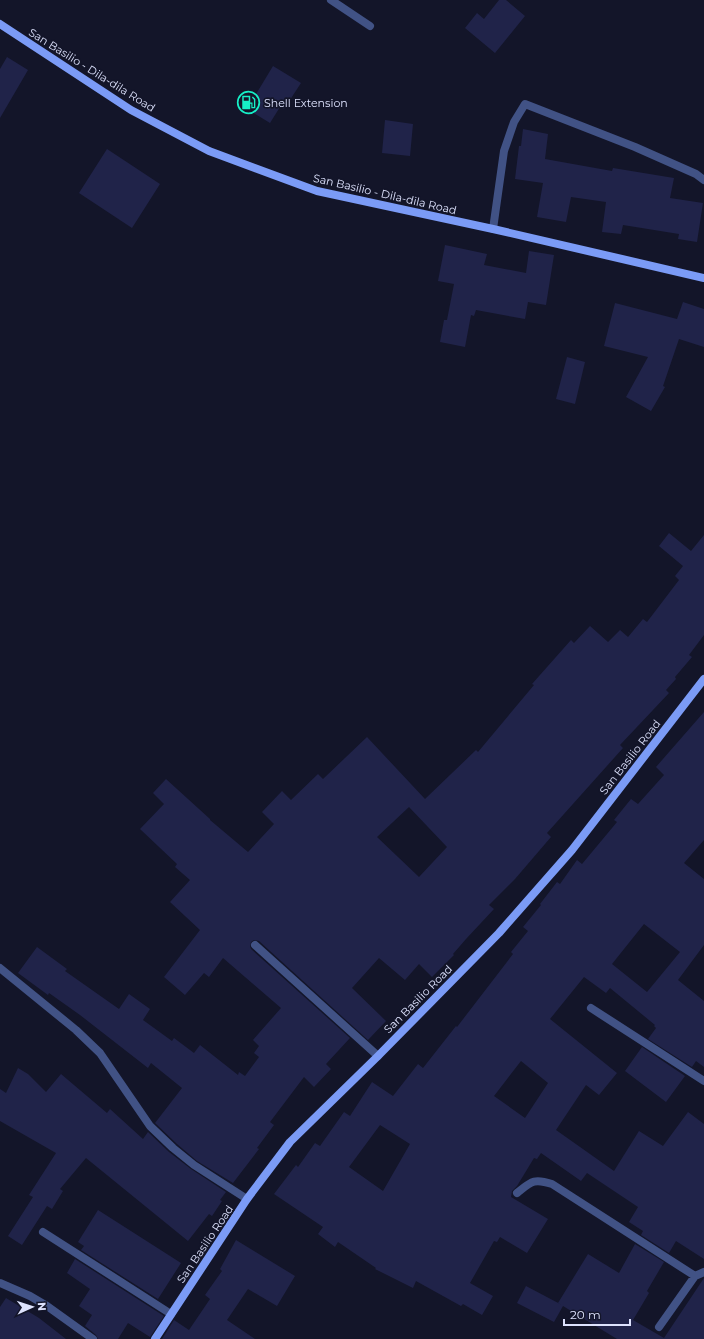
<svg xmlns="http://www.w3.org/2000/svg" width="704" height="1339" viewBox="0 0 704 1339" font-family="Montserrat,sans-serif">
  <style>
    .building { fill: #202349; fill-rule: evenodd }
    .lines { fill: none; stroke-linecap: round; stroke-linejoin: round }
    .street { stroke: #415285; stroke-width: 8 }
    .secondary { stroke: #7b9bf6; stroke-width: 8 }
    .labels { text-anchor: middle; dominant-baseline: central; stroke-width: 3.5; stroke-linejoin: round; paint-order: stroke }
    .street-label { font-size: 11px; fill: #dde2fd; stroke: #131529 }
    .poi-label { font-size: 11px; fill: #dde2fd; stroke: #131529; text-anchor: start }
  </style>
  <rect width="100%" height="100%" fill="#131529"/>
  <path class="building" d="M 499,0 L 506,0 L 525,16 L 495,53 L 465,28 L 477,13 L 484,19 Z
    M 7,57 L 28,70 L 0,118 L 0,69 Z
    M 273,66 L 301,83 L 284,109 L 280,107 L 270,123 L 247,109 Z
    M 385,120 L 413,124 L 410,156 L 382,153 Z
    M 523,129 L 548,134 L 545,159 L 612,171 L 613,168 L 674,178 L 670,198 L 703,203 L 697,242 L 678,239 L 679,234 L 623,225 L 621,234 L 602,232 L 606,202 L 571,197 L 566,222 L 537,217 L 543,183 L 515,179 L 519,146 L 521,146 Z
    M 107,149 L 160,184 L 132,228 L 79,193 Z
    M 445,245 L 487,254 L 484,265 L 526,273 L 529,251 L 554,255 L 546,305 L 528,302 L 525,319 L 476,310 L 474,316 L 471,315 L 465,347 L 440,342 L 444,320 L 447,320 L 454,284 L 438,281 Z
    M 683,302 L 704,309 L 704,347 L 679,339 L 663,386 L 665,387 L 651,411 L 626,397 L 648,357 L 604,346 L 615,303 L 677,319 Z
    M 567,357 L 585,362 L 575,404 L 556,399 Z
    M 669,533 L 691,551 L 704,535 L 704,635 L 689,655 L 692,657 L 675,677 L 676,679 L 666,690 L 669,693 L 620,745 L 623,748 L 547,833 L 551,837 L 515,879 L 489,905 L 494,909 L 466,939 L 453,954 L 454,955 L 432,977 L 419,964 L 405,980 L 379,958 L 352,988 L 386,1021 L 368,1040 L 259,941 L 254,940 L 251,942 L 250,946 L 251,949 L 350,1038 L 326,1064 L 331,1069 L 314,1087 L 304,1077 L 270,1122 L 274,1125 L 257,1148 L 259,1149 L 233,1183 L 197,1161 L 177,1144 L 155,1123 L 182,1088 L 151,1063 L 148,1068 L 80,1015 L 49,993 L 48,995 L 18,973 L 37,947 L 67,969 L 65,971 L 119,1009 L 129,994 L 150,1009 L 143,1020 L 172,1041 L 174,1038 L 194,1053 L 200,1045 L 238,1075 L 239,1072 L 245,1076 L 259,1057 L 254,1053 L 259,1046 L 253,1040 L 281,1008 L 223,958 L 209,977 L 204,973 L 185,995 L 164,977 L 200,930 L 170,902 L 190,880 L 175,867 L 177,864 L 140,829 L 164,804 L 153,793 L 166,779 L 210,819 L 210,820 L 248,852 L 274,824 L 262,812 L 282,791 L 291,800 L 318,774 L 323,779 L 367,737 L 425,799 L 476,750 L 478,752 L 534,685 L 532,684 L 571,640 L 574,643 L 590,626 L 608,642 L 620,630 L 628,637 L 643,619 L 647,622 L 679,580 L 675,576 L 683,566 L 659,546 ZM 409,807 L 447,847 L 419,877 L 377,837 Z
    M 704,712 L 704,840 L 684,863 L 704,879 L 704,945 L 678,980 L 704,1001 L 704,1067 L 696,1061 L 692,1067 L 648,1039 L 656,1028 L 654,1026 L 655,1025 L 610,988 L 606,993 L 584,977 L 550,1019 L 617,1073 L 599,1095 L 586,1085 L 556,1130 L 614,1171 L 639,1131 L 663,1146 L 688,1112 L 704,1124 L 704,1259 L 676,1241 L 669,1253 L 641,1235 L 643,1231 L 629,1222 L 638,1207 L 587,1173 L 581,1181 L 541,1153 L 537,1159 L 534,1158 L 517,1186 L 512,1191 L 511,1197 L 548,1219 L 527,1253 L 500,1237 L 497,1242 L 494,1241 L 470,1283 L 493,1296 L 482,1315 L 463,1304 L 461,1306 L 416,1281 L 413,1288 L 375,1269 L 376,1268 L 338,1242 L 335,1247 L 318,1234 L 323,1227 L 274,1194 L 296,1165 L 298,1167 L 315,1143 L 320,1146 L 344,1112 L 350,1116 L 372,1082 L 393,1096 L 418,1064 L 423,1068 L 456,1026 L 457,1027 L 513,954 L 511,952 L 528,931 L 523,927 L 541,905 L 540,904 L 557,882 L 560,884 L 577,860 L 582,864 L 617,822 L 614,820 L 631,799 L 638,804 L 664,775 L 656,767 ZM 644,924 L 680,952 L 647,992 L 612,964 ZM 521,1061 L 548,1083 L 525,1118 L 494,1096 ZM 380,1125 L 410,1144 L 383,1191 L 349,1167 Z
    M 642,1047 L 685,1076 L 666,1102 L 625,1071 Z
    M 18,1068 L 28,1074 L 46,1092 L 61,1074 L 107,1113 L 110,1109 L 143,1139 L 148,1132 L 169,1152 L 191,1169 L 226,1192 L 220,1200 L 222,1201 L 212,1216 L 209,1214 L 188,1241 L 86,1158 L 60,1189 L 63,1191 L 52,1209 L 47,1206 L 22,1245 L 8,1236 L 33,1197 L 29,1195 L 56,1153 L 0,1121 L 0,1089 L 6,1093 Z
    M 98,1210 L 181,1263 L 158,1299 L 81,1250 L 84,1246 L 78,1242 Z
    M 236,1240 L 295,1276 L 277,1306 L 248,1289 L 227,1320 L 255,1339 L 162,1339 L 174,1320 L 189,1330 L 210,1299 L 205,1295 L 222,1271 L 220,1269 Z
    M 635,1244 L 664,1262 L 647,1291 L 649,1293 L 633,1320 L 664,1338 L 704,1278 L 704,1339 L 617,1339 L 563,1306 L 554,1322 L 517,1303 L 526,1286 L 562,1305 L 558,1303 L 588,1254 L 619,1273 Z
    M 75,1259 L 164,1316 L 150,1337 L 128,1323 L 118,1339 L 98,1339 L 96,1335 L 85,1326 L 92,1315 L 79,1306 L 90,1289 L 67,1273 Z
    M 6,1298 L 39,1318 L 66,1339 L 0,1339 L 0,1307 Z"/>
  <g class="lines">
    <path class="street" d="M 331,0 L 370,26
      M 493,229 L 504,151 L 514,122 L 525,104 L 635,147 L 696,174 L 704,180
      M 255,945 L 378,1056
      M 0,968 L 76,1030 L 100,1053 L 150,1126 L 173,1148 L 194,1165 L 247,1199
      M 591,1008 L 704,1081
      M 517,1193 C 531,1182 533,1178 552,1184 L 695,1276 L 704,1272
      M 43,1232 L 171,1314
      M 0,1283 L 30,1296 L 47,1306 L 93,1339
      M 659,1327 L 695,1276"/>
    <path class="secondary" d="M 0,24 L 131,110 L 209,151 L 317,191 L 493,229 L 704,278
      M 155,1339 L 247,1199 L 290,1142 L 378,1056 L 499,933 L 572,850 L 704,679"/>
  </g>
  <defs>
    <symbol id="fuel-ring" viewBox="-11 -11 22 22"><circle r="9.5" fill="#131529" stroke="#16efc6" stroke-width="1.5"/><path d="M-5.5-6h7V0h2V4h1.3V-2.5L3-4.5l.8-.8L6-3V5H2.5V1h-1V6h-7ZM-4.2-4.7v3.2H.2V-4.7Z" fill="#16efc6"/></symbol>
  </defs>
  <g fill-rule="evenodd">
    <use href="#fuel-ring" x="236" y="90" width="25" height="25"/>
  </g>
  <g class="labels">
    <g class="street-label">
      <text transform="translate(92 70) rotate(32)">San Basilio - Dila-dila Road</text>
      <text transform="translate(385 194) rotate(13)">San Basilio - Dila-dila Road</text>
      <text transform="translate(630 757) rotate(-52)">San Basilio Road</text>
      <text transform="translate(418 999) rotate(-45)">San Basilio Road</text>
      <text transform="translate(205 1244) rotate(-56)">San Basilio Road</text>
    </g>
    <g class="poi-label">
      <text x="264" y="103">Shell Extension</text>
    </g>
  </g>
  <g transform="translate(32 1307) rotate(87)" stroke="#131529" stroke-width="3" paint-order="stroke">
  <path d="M0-3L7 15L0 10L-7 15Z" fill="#dde2fd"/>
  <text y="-6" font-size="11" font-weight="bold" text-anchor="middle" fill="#dde2fd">N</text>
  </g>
  <path d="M564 1319v6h66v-6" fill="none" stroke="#dde2fd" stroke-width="2"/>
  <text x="570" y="1319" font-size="12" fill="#dde2fd" stroke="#131529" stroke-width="3" paint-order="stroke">20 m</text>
</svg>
